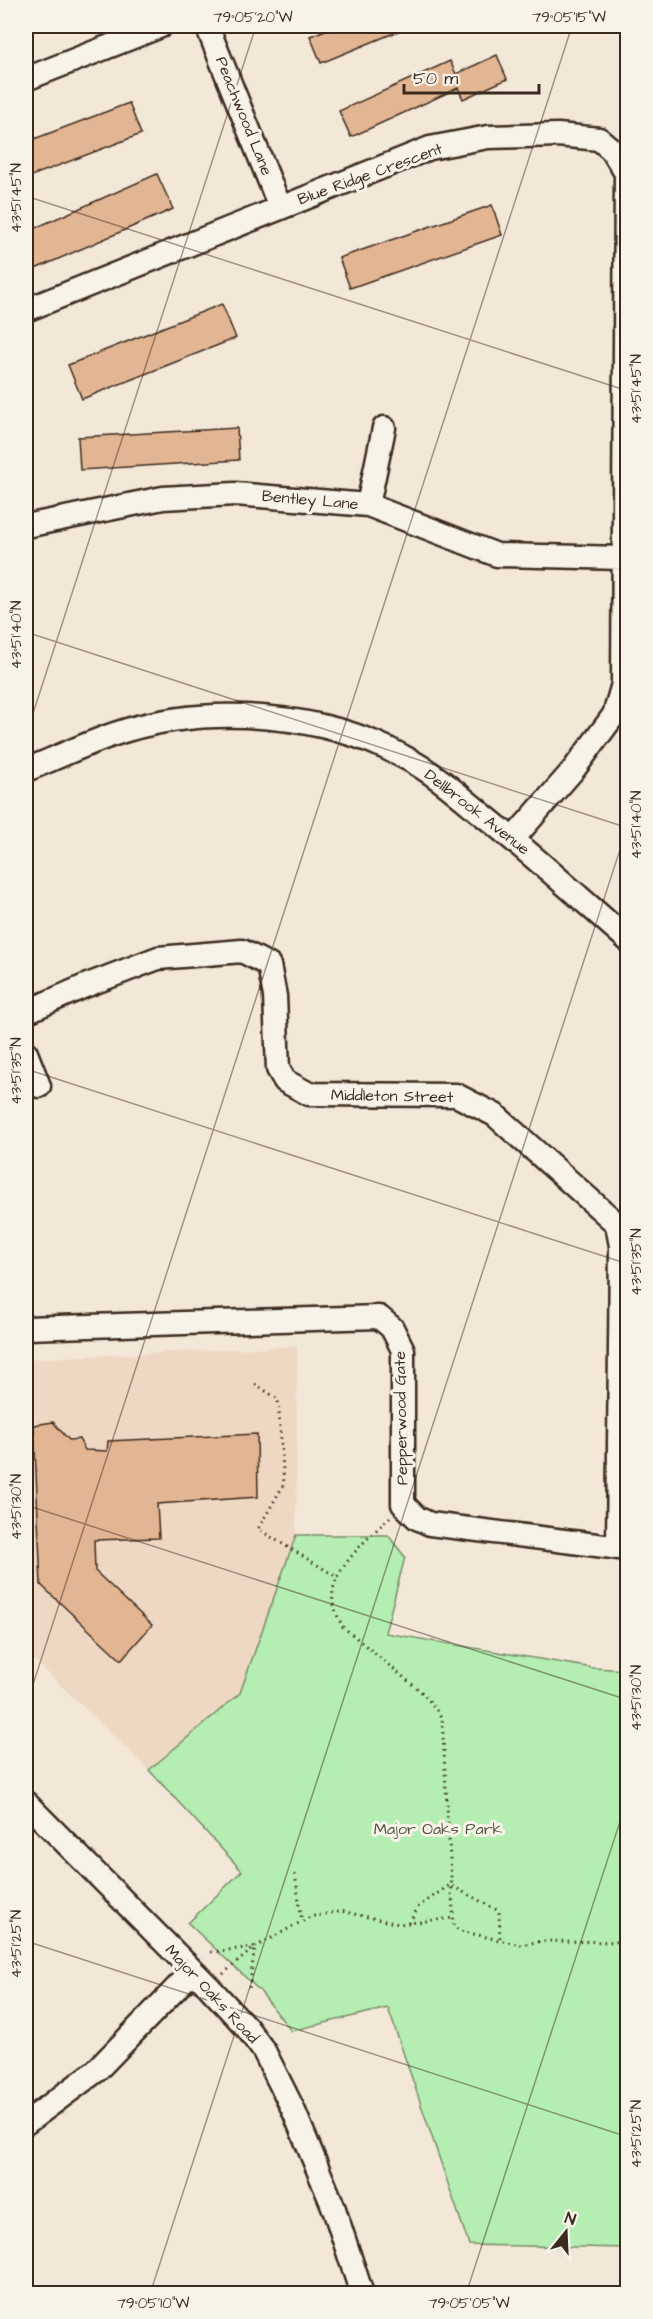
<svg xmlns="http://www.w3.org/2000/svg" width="653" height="2319" viewBox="0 0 653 2319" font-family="'Architects Daughter',sans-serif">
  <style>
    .built { fill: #eed8c3 }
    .green { fill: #b4eeb2; stroke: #788c68; stroke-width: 1.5 }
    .building { fill: #e3b693; stroke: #3b2a1e; stroke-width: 1.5 }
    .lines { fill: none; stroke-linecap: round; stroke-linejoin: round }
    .minor-casing { stroke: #3b2a1e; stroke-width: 27 }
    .path { stroke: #3b2a1e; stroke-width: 3; stroke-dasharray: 1.5 4.5; stroke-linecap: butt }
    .minor { stroke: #f7f3e8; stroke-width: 22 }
    .ticks { fill: none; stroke: #3b2a1e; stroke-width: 1.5; stroke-opacity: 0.45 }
    .labels { text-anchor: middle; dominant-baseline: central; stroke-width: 6; stroke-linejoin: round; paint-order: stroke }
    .street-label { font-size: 16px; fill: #3b2a1e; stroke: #f7f3e8 }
    .park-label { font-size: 16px; fill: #53513c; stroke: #f7f3e8 }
    .neatline { fill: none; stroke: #3b2a1e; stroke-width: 2 }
    .ticks-label { font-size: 15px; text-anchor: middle; fill: #3b2a1e }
  </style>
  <rect width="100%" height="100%" fill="#f3e7d7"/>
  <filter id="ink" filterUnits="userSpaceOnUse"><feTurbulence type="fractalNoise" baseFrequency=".0167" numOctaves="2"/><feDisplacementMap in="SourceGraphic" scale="12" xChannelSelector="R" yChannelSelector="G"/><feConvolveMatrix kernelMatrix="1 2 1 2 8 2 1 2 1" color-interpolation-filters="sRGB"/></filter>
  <g filter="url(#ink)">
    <path class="built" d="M 297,1346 L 296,1535 L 240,1693 L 149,1770 L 26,1652 L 26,1359 Z"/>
    <path class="green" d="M 296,1535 L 388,1535 L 405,1557 L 385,1633 L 593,1668 L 627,1670 L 627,2248 L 469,2245 L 388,2008 L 291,2031 L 260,1991 L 188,1923 L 242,1871 L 149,1770 L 240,1693 Z"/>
    <path class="building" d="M 336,26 L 411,26 L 321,63 L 310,36 Z
      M 497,55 L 507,79 L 463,99 L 458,88 L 351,137 L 339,111 L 450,61 L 456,74 Z
      M 129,103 L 141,134 L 26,178 L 26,142 Z
      M 157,174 L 173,209 L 26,273 L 26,232 Z
      M 492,205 L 502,235 L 350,288 L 339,258 Z
      M 222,304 L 236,338 L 82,399 L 68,365 Z
      M 237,428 L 239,460 L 80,470 L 78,437 Z
      M 53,1422 L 69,1440 L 79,1439 L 85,1450 L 107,1451 L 108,1441 L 257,1434 L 258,1497 L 157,1504 L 159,1538 L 94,1540 L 95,1571 L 152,1625 L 121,1660 L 41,1585 L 34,1425 Z"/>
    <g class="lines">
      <defs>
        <path id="minor" d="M 207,26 L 280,207
          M 26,79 L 161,26
          M 26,310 L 430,148 L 488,137 L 558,135 L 599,139 L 612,150 L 626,173 L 623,684 L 614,715 L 574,769 L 513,839
          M 368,505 L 384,428
          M 26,526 L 163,498 L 235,494 L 368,505 L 497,555 L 623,558
          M 26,770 C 59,757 93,740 127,730 C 212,705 324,713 402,756 C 432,771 458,794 483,815 C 533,855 580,898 628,940
          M 26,1012 L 85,986 L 158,958 L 242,951 L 269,965 L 275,996 L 278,1069 L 285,1081 L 309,1094 L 456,1095 L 495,1115 L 617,1224 L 621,1246 L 618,1548
          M 26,1053 L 39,1086
          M 26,1328 L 379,1317 L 392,1328 L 403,1350 L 403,1504 L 417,1518 L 430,1524 L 628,1549
          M 26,1803 L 209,1987 L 247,2028 L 264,2051 L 293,2109 L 333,2206 L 362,2294
          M 26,2123 L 96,2071 L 193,1971"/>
      </defs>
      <use href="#minor" class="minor-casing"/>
      <path class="path" d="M 255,1384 L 278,1399 L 284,1484 L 258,1529 L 337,1577
        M 390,1517 C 372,1534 336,1566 333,1591 C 331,1603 337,1616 343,1627 L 425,1695 L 442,1718 L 454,1927 L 461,1931 L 520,1945 L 542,1941 L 628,1942
        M 295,1874 L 302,1921
        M 409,1923 L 419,1906 L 450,1885 L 499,1911 L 500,1939
        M 211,1952 L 255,1947 L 249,1989
        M 223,1974 L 255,1947 L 310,1917 L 341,1911 L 399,1924 L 453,1918"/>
      <use href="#minor" class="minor"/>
    </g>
  </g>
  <path class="ticks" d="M 26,196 L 628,391M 26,632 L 628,828M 26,735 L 256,26M 26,1069 L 628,1264M 26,1505 L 628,1700M 26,1706 L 572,26M 26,1941 L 628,2137M 150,2294 L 628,825M 466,2294 L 628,1797"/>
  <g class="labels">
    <g class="street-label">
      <text transform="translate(244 116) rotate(68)">Peachwood Lane</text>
      <text transform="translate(370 174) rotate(-20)">Blue Ridge Crescent</text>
      <text transform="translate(310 500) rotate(5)">Bentley Lane</text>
      <text transform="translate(477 812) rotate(38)">Dellbrook Avenue</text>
      <text transform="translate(392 1096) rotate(1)">Middleton Street</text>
      <text transform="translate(401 1418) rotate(-91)">Pepperwood Gate</text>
      <text transform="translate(212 1994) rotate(47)">Major Oaks Road</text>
    </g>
    <g class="park-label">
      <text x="438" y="1829">Major Oaks Park</text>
    </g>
  </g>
  <rect width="653" height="2319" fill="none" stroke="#f7f3e8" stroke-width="66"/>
  <g transform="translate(566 2232) rotate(18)" stroke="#f7f3e8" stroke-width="4.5" paint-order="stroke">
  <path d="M0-4.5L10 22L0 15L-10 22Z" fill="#3b2a1e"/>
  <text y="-9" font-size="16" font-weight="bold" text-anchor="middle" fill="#3b2a1e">N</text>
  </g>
  <path d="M404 84v9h135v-9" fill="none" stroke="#3b2a1e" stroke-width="3"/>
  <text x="413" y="84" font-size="18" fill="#3b2a1e" stroke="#f7f3e8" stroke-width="4.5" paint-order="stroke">50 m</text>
  <rect x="33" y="33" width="587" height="2253" class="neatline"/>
  <g class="ticks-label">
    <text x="253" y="22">79°05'20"W</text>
    <text x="569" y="22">79°05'15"W</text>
    <text transform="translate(16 198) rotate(-90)" y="5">43°51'45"N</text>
    <text transform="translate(636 389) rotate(-90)" y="5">43°51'45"N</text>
    <text transform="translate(16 635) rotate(-90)" y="5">43°51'40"N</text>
    <text transform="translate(636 825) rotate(-90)" y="5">43°51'40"N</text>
    <text transform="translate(16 1071) rotate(-90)" y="5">43°51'35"N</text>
    <text transform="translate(636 1262) rotate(-90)" y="5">43°51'35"N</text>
    <text transform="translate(16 1507) rotate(-90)" y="5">43°51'30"N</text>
    <text transform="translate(636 1698) rotate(-90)" y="5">43°51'30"N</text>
    <text transform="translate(16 1944) rotate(-90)" y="5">43°51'25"N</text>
    <text transform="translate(636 2134) rotate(-90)" y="5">43°51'25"N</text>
    <text x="153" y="2308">79°05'10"W</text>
    <text x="469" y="2308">79°05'05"W</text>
  </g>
</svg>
